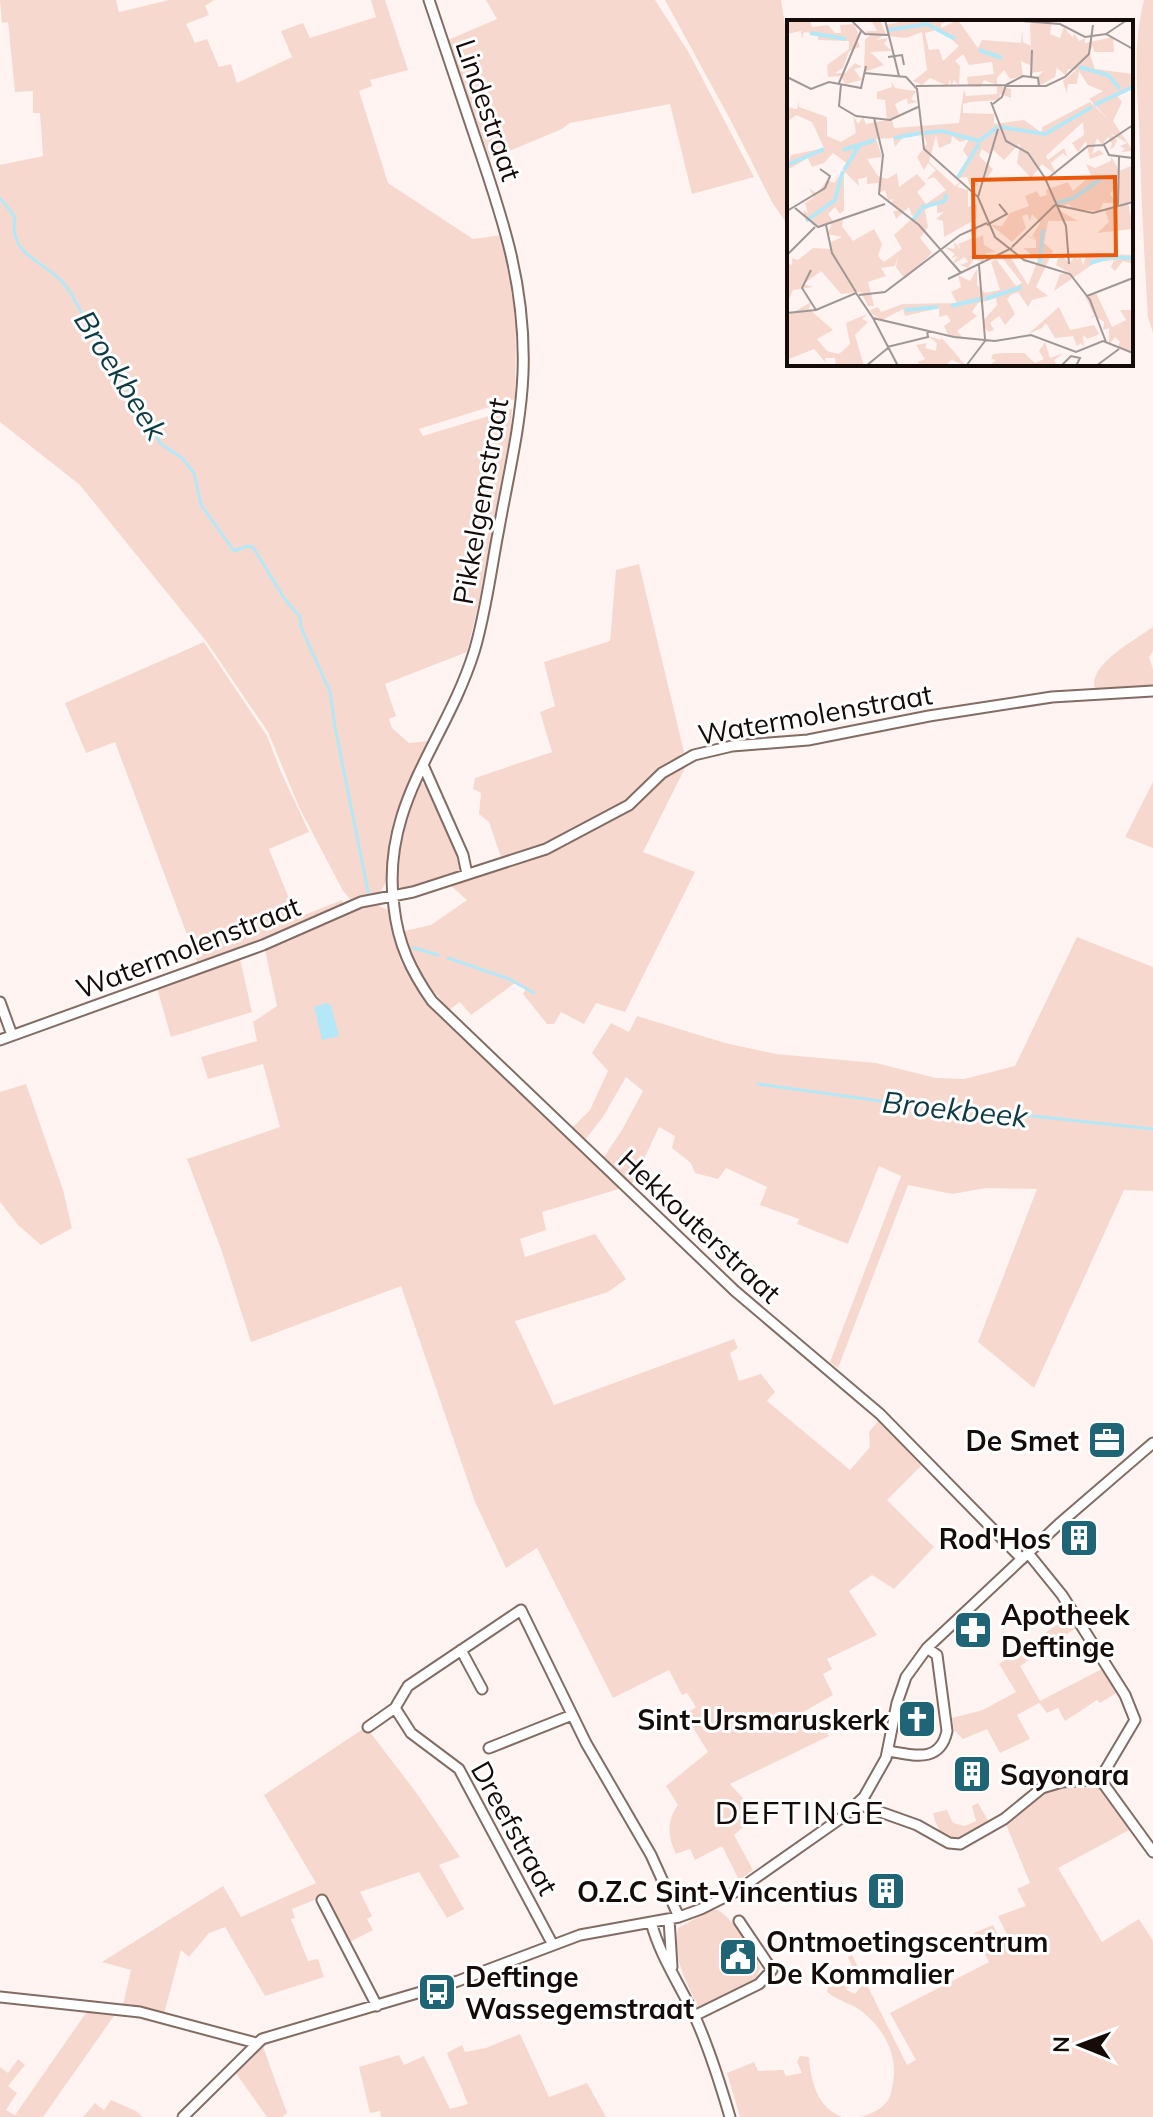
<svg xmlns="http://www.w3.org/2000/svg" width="1153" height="2117" viewBox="0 0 1153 2117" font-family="Mulish,sans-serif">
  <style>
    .green { fill: #f7d8ce }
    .water { fill: #b4e8f7 }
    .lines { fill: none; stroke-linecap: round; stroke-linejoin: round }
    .stream { stroke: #b4e8f7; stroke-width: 3 }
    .minor-casing { stroke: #826c64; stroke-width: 13 }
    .minor { stroke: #fff; stroke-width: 9 }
    .labels { text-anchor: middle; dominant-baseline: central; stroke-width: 6; stroke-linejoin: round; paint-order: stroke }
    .street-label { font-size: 28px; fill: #150c0a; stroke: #fff }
    .poi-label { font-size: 28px; font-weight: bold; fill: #150c0a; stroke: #fff; text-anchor: end }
    .water-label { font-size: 30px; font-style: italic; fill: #0e3a45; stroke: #fff }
    .quarter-label { font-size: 32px; letter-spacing: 2px; fill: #150c0a; stroke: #fff }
    .inset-river { fill: none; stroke: #b4e8f7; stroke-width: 4 }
    .inset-road { fill: none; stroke: #a19795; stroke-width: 2 }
    .view { fill: #e8590c; fill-opacity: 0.15; stroke: #e8590c; stroke-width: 4 }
    .inset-edge { fill: none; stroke: #150c0a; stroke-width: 4 }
  </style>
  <rect width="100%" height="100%" fill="#fff4f1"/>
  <path class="green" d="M 0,0 L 116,0 L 119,12 L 169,0 L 214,0 L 205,6 L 209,15 L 186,24 L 195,43 L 207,39 L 219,67 L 231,64 L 237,83 L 292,57 L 281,31 L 303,23 L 310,38 L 376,17 L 371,0 L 385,0 L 408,70 L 370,80 L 372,86 L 359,91 L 388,183 L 473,239 L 502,235 L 516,319 L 515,399 L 419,429 L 423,436 L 512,409 L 511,429 L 481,593 L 467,652 L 385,684 L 396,716 L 389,719 L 392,728 L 409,743 L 429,741 C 416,771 398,803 390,835 C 387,851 391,872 384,886 C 379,898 362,898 351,900 L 343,891 L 299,807 L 268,732 L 206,641 L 80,485 L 0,422 L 0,165 L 43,156 L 40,113 L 33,113 L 33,91 L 15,92 L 8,22 L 2,23 Z
    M 486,0 L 655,0 L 689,53 L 754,177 L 692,194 L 670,104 L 570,123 L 562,129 L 490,159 L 448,40 L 497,19 Z
    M 665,0 L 781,0 L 789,50 L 789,227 L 772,202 L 732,123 Z
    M 1144,0 L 1153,0 L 1153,333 L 1148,317 C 1144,254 1141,191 1139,128 C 1137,85 1133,42 1144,0 Z
    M 639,564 L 684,752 L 680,755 L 687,764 L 643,852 L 695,872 L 625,1012 L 596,1003 L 584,1024 L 561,1012 L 554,1024 L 547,1024 L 523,994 L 526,989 L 515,983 L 471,1015 L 460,1002 L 449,1010 C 426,983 414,965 404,931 L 431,925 L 467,900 L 449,884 L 505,868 L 571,842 L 568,833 L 542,846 L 502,860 L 489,822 L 479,814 L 481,793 L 473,789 L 475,778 L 552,752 L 540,712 L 555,706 L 544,662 L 610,641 L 616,570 Z
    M 1153,627 L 1153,651 L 1149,657 L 1153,669 L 1153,687 L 1095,689 C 1087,665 1135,640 1153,627 Z
    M 204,642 L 267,736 L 281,772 L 309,832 L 269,849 L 297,918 L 342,900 L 344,905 L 291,930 L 198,964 L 115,742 L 86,753 L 65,703 Z
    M 1153,782 L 1153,848 L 1125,837 Z
    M 426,783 L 449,829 L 462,866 L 458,874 L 403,890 L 395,881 L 400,832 L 416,790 L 420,784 Z
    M 375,904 L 388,910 L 400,960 L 420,993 L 619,1189 L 542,1212 L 546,1230 L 520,1239 L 525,1257 L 595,1234 L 626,1279 L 608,1292 L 515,1321 L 554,1405 L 734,1339 L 738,1348 L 730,1353 L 739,1381 L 761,1374 L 775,1392 L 767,1401 L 850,1470 L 870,1447 L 869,1432 L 879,1420 L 921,1466 L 887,1500 L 934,1547 L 894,1589 L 872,1575 L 849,1591 L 877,1635 L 827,1659 L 832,1669 L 823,1674 L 833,1695 L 798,1715 L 807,1730 L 821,1723 L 829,1736 L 730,1784 L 758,1815 L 734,1835 L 753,1870 L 739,1880 L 722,1846 L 695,1860 L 690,1849 L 676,1854 C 668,1837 666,1821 678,1805 L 666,1786 L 708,1752 L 685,1715 L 696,1707 L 687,1693 L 682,1695 L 669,1670 L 613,1698 L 537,1548 L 506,1568 L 475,1502 L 401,1286 L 251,1342 L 221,1249 L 187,1159 L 280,1127 L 263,1064 L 208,1079 L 201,1057 L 257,1041 L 253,1022 L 277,1006 L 265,950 L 354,909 Z
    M 1077,937 L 1153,967 L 1153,1191 L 1124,1190 L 1034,1388 L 978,1342 L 1037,1189 L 986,1188 L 952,1194 L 908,1185 L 838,1368 L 830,1362 L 901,1176 L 879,1166 L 848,1244 L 797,1224 L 799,1219 L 760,1205 L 767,1187 L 726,1168 L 718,1179 L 695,1173 L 691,1163 L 672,1148 L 675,1136 L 659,1127 L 632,1184 L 604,1157 L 622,1130 L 643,1091 L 626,1077 L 603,1117 L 585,1140 L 572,1128 L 590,1110 L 608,1071 L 592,1053 L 611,1023 L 629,1032 L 637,1016 L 725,1043 L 776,1054 L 876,1063 L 936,1078 L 964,1079 L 1015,1066 Z
    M 240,959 L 252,1012 L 171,1037 L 157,988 Z
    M 26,1084 L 63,1190 L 72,1228 L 41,1245 L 18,1225 L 0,1202 L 0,1092 Z
    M 1070,1616 L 1076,1628 L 1020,1666 L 1040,1701 L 1102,1669 L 1118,1692 L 1100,1703 L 1097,1700 L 1065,1721 L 1058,1708 L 1047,1713 L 1039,1703 L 1017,1715 L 1030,1739 L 1000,1753 L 987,1729 L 963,1739 L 954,1730 L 952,1718 L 983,1710 L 1016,1692 L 999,1664 Z
    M 366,1727 L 415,1791 L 460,1857 L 439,1865 L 464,1909 L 447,1918 L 419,1872 L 360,1892 L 372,1916 L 367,1919 L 373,1930 L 350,1942 L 322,1897 L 292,1909 L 295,1918 L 291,1919 L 308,1961 L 318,1959 L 324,1977 L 265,1996 L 225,1927 L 209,1933 L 189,1957 L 181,1950 L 164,2014 L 123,2005 L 131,1970 L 102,1962 L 223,1886 L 241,1917 L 316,1883 L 264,1795 Z
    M 1089,1784 L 1102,1789 L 1133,1828 L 1058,1868 L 1102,1942 L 1139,1919 L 1153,1941 L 1153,2117 L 861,2117 C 869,2114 878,2111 884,2105 C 889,2101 891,2094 892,2088 C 899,2059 887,2033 865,2014 C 854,2004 838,2001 827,1992 L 829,1984 L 851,1982 L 853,1986 L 845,1989 L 855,1994 L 861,1987 L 848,1957 L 852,1955 L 907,2065 L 916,2060 L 890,2013 L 989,1962 L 974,1933 L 993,1925 L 999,1938 L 1007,1935 L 998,1916 L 1026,1906 L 1017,1889 L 1030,1883 L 1005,1822 L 1047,1790 Z
    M 978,1803 L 990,1824 L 956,1841 C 940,1835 937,1829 933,1813 L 947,1810 L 953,1823 L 965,1826 L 976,1821 L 972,1806 Z
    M 711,1910 L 718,1910 C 732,1918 756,1952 760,1968 L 754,1983 L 702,2008 L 699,2008 C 686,1982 672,1957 678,1928 Z
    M 88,2010 L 116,2013 L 43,2117 L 0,2117 L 0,2067 L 8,2073 L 18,2059 L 25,2065 L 8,2086 L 17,2093 L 6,2110 L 15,2115 Z
    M 520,2034 L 549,2097 L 587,2083 L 606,2117 L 381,2117 L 380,2111 L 370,2113 L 359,2067 L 399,2055 L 404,2065 L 424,2056 L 450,2109 L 468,2104 L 447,2053 L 462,2045 L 465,2052 L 486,2048 Z
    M 262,2044 L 287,2113 L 282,2117 L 267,2117 L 235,2072 Z
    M 800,2056 L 809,2057 C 811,2082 817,2107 842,2117 L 740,2117 L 727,2073 L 754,2062 L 758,2071 L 783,2070 L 786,2076 L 802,2073 L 797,2062 Z
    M 111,2100 L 136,2111 L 143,2117 L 83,2117 L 95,2103 L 104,2110 Z"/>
  <path class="water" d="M 326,1003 L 331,1005 L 339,1036 L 322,1040 L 314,1007 Z"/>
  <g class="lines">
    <path class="stream" d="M 0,198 L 15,217 C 8,257 45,260 65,285 C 74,296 80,312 89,324 L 161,444 L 182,458 L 194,473 L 201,505 L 234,551 L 247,546 L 253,547 L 284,598 L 300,617 L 301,627 L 330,692 L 335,727 L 369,896
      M 414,948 L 438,955
      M 448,958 L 509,979 L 534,993
      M 758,1084 L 909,1105 L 950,1107 L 1153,1129"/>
    <defs>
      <path id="minor" d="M 429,0 C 445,48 461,95 477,143 C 504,222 526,288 523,373 C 521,425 508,477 499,528 C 491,569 486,612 474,652 C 445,744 380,804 394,907 C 398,944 411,971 432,1001 L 735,1291 L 880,1414 L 1022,1559
        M 423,765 L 463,855 L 467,874
        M 0,1002 L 12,1035
        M 0,1040 L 263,945 L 361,902 L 413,892 L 546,849 L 629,805 L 662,773 L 694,755 L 732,746 L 808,740 L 929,716 L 1052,697 L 1153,691
        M 1028,1553 L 1062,1595 L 1125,1695 L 1135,1720 L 1100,1779
        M 461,1650 L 482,1689
        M 395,1708 L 411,1733 L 459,1769 L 553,1945
        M 368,1727 L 395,1708 L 408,1686 L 521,1610 L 586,1743 L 651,1855 L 679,1917
        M 489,1748 L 572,1715
        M 888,1751 C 913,1755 940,1764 947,1731 L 937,1655 L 927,1648
        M 1100,1779 L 1153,1852
        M 858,1804 L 917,1825 L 949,1843 L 960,1844 L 1004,1819 L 1042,1788 L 1062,1782 L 1100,1779
        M 322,1900 L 377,2006
        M 669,1919 L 672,1967
        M 651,1922 C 660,1956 680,1985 695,2017 C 710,2050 720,2083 730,2117
        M 0,1997 L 140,2012 L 256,2043
        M 694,2016 L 759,1984 L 772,1970 L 739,1921
        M 183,2117 L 262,2039 L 458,1981 L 580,1935 L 679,1917 L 701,1909 L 737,1891 L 844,1816 L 864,1797 L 886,1758 L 897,1703 L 906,1677 L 927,1648 L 1059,1524 L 1153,1443"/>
    </defs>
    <use href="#minor" class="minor-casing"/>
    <use href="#minor" class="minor"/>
  </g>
  <defs>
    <symbol id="office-square" viewBox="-11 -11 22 22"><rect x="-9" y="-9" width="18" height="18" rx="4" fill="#206576" stroke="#fff"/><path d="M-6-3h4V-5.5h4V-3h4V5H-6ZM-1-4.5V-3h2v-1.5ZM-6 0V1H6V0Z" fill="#fff"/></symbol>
    <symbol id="building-square" viewBox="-11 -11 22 22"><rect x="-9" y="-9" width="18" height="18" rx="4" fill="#206576" stroke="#fff"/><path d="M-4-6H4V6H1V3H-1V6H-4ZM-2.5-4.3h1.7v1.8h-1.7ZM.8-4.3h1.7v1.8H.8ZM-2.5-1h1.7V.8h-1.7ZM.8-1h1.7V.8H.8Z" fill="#fff"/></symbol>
    <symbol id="pharmacy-square" viewBox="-11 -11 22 22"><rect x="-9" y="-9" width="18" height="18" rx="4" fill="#206576" stroke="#fff"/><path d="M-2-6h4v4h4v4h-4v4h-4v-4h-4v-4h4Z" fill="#fff"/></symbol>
    <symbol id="church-square" viewBox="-11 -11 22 22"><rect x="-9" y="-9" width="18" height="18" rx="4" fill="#206576" stroke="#fff"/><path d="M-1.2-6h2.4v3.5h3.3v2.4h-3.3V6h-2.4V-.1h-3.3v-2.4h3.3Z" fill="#fff"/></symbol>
    <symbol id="civic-square" viewBox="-11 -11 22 22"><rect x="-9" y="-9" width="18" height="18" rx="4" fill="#206576" stroke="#fff"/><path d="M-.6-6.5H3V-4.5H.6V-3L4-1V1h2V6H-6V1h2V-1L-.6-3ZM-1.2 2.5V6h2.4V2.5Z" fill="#fff"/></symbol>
    <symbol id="bus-square" viewBox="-11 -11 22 22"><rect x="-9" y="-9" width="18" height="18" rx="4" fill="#206576" stroke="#fff"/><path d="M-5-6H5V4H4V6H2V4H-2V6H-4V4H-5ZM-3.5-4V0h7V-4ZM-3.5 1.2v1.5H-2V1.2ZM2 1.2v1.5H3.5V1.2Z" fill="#fff"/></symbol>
  </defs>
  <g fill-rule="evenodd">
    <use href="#office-square" x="1085" y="1418" width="44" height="44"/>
    <use href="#building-square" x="1057" y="1516" width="44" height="44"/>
    <use href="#pharmacy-square" x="951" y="1608" width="44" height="44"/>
    <use href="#church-square" x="895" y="1697" width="44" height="44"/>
    <use href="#building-square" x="950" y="1752" width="44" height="44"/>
    <use href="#building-square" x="864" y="1869" width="44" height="44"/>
    <use href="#civic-square" x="716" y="1935" width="44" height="44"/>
    <use href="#bus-square" x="415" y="1970" width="44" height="44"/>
  </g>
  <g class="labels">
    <g class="street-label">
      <text transform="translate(489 110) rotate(71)">Lindestraat</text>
      <text transform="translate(480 501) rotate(-80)">Pikkelgemstraat</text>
      <text transform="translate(815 714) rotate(-10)">Watermolenstraat</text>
      <text transform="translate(188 947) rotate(-21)">Watermolenstraat</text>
      <text transform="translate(700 1226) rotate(43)">Hekkouterstraat</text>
      <text transform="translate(515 1828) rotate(61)">Dreefstraat</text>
    </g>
    <g class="poi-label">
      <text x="1079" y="1440">De Smet</text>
      <text x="1051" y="1538">Rod'Hos</text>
      <text x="1001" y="1614" text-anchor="start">Apotheek<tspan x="1001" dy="32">Deftinge</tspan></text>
      <text x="889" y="1719">Sint-Ursmaruskerk</text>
      <text x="1000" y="1774" text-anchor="start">Sayonara</text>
      <text x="858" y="1891">O.Z.C Sint-Vincentius</text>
      <text x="766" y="1941" text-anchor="start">Ontmoetingscentrum<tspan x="766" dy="32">De Kommalier</tspan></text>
      <text x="465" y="1976" text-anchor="start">Deftinge<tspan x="465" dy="32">Wassegemstraat</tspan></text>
    </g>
    <g class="water-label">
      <text transform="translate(121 375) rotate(58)">Broekbeek</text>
      <text transform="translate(955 1109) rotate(6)">Broekbeek</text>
    </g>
    <g class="quarter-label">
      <text x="800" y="1812">DEFTINGE</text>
    </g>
  </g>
  <g transform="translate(787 20)">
    <rect width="346" height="346" fill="#fff4f1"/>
    <path d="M 1,0 L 23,0 L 25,7 L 41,5 L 48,13 L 54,13 L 53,5 L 67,4 L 72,15 L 76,13 L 81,11 L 90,11 L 84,0 L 93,0 L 99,14 L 89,20 L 101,18 L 97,24 L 105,31 L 83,32 L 97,45 L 77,52 L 78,20 L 83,15 L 75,13 L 70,19 L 73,27 L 62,31 L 56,48 L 48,53 L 58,53 L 68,43 L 75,47 L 67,49 L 75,60 L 58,64 L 54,56 L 41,57 L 40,45 L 62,29 L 62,21 L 31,20 L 31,14 L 17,12 L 15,19 L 14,11 L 0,14 ZM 122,0 L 161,0 L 154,4 L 154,8 L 171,0 L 191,28 L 195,20 L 234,23 L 235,9 L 236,22 L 244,26 L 243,4 L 249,0 L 265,0 L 263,14 L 273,18 L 277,7 L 286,18 L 287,13 L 292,21 L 298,18 L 298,23 L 326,17 L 327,32 L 307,32 L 306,26 L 302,32 L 308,49 L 346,54 L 346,69 L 329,74 L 335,82 L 326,101 L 346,131 L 334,132 L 338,129 L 333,126 L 340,123 L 323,113 L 330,120 L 327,127 L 323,129 L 325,124 L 321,117 L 315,125 L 310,118 L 305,134 L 312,130 L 317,134 L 303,139 L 299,121 L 291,132 L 285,123 L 297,115 L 296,102 L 259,136 L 261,140 L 277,128 L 281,138 L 276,133 L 264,143 L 270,156 L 255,144 L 244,158 L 230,143 L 233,123 L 217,140 L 205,129 L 202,134 L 195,129 L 192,136 L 206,149 L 199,160 L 187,161 L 193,167 L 185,163 L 185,171 L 180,157 L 170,158 L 181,138 L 176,130 L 182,119 L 173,122 L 165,116 L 164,123 L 152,128 L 149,115 L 142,142 L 168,166 L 174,162 L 170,167 L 181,170 L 181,187 L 190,184 L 189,199 L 157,217 L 156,201 L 149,199 L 157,192 L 150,193 L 150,182 L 138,190 L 141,207 L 133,218 L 145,233 L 118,259 L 109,247 L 111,236 L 108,246 L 94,248 L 99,256 L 81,262 L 87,286 L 81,286 L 74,272 L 54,274 L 34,251 L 17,264 L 26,267 L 6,270 L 0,284 L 0,243 L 5,245 L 5,238 L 11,240 L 26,228 L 44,229 L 44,222 L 55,217 L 41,214 L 45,202 L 29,206 L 16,196 L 17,190 L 21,194 L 18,183 L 27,177 L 22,168 L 30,174 L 40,160 L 47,163 L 61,144 L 46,133 L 37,143 L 25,147 L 21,138 L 0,150 L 4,135 L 37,128 L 25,102 L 9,95 L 0,102 L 0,87 L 10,89 L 12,81 L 12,87 L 40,97 L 40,116 L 54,122 L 69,113 L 66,95 L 71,104 L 76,97 L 79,104 L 100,100 L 98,80 L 90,79 L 90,72 L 105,67 L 104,61 L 108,68 L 129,71 L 124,79 L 130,82 L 121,84 L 120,78 L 108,84 L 113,97 L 105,99 L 107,108 L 172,103 L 177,69 L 179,76 L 210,74 L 210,65 L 197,60 L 194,67 L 181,66 L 180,57 L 207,54 L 205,42 L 182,45 L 176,34 L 168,41 L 173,46 L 172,66 L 167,60 L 164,66 L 163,59 L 161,66 L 143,58 L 135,65 L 126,61 L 140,50 L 135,12 L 119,18 L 101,16 L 99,5 ZM 153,9 L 172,26 L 156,41 L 152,29 L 142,30 L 138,13 ZM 255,34 L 279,56 L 281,49 L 289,50 L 276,61 L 280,74 L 281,64 L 290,64 L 292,51 L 301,65 L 316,71 L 302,79 L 323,101 L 303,82 L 255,107 L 255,113 L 237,100 L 207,104 L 207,94 L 176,93 L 176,84 L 183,82 L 212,80 L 213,74 L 224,78 L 224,69 L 210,65 L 210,58 L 217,50 L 223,59 L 236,56 L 234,41 L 245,46 L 244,53 L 257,51 L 250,57 L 252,66 L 268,57 L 270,48 ZM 136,114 L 140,124 L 130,137 L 137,150 L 141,143 L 149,150 L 139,160 L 147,157 L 159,170 L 139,184 L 130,172 L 139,164 L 130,154 L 112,167 L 110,153 L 100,159 L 91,156 L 80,139 L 95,137 L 89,119 L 106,118 L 108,127 L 118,115 ZM 57,151 L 72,166 L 71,159 L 80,157 L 80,164 L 91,163 L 92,173 L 98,170 L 101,180 L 106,179 L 104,184 L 114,190 L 106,191 L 109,199 L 122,187 L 125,196 L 130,194 L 107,215 L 115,229 L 97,242 L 91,236 L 95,224 L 87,209 L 66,221 L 55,206 L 56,198 L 47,202 L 41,194 L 48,187 L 53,194 L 57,190 ZM 324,136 L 332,151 L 346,145 L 346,182 L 341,183 L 346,209 L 310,213 L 322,202 L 318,190 L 334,187 L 326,170 L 323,174 L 329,183 L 316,183 L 313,191 L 285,189 L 282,184 L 270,189 L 291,201 L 261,201 L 257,223 L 266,231 L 249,267 L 261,276 L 245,280 L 241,287 L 231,272 L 224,275 L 220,279 L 228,294 L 218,305 L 212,296 L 203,303 L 207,310 L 201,312 L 198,307 L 197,300 L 210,285 L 209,278 L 191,283 L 185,292 L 190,296 L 170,311 L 177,319 L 161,315 L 157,306 L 164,301 L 160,295 L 152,297 L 152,288 L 118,296 L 116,289 L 95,300 L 85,294 L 83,290 L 91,287 L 94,292 L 116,284 L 170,283 L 164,272 L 174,267 L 171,255 L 183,261 L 190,249 L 190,265 L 198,273 L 213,270 L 204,242 L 209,239 L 229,266 L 235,263 L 216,239 L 224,238 L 241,265 L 251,240 L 236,228 L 249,228 L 249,220 L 237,215 L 250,219 L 245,216 L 253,203 L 245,194 L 243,201 L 240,194 L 235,196 L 239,208 L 225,222 L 204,205 L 215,206 L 223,193 L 242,186 L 238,176 L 250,171 L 253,177 L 260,175 L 259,170 L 281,162 L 286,171 L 304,155 L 299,144 L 308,148 L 324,141 ZM 190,208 L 188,219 L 196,215 L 197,225 L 209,232 L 199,233 L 196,242 L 187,239 L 181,248 L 173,245 L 181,242 L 178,237 L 166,244 L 170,236 L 164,238 L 168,234 L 157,227 L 168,229 L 167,222 L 174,229 L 171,224 L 186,218 L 183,211 ZM 283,231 L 291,240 L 293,235 L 296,245 L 299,237 L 326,234 L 346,235 L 346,244 L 336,241 L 328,251 L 324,247 L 327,240 L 309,242 L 267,271 L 273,254 L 282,253 L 269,245 L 273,234 L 282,243 L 287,238 ZM 309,273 L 325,307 L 339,300 L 333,290 L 346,290 L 346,331 L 330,328 L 333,322 L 328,317 L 322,325 L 322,308 L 316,310 L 317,302 L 308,296 L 303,298 L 307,295 L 298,276 ZM 24,282 L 22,289 L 46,310 L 30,319 L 40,331 L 52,334 L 63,324 L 59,303 L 80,294 L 75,299 L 81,302 L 68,315 L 77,346 L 49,346 L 48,338 L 38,338 L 39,343 L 27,329 L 2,339 L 0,296 ZM 272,287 L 283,310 L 307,305 L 312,314 L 301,319 L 296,315 L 297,327 L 294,323 L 290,326 L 286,316 L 268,318 L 259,303 L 255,308 L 241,314 ZM 152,315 L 163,327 L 179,346 L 165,340 L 158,346 L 134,346 L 131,342 L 138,339 L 129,325 L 140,323 L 138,328 L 149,331 L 150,323 L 141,316 L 155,320 ZM 258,322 L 263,338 L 277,333 L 267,340 L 270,346 L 203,345 L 209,340 L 204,339 L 206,334 L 217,333 L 237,333 L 248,343 L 257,339 L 252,331 Z" fill="#f7d8ce" fill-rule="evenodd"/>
    <path class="inset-river" d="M 101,10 L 140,4 L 168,19M 23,13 L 59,19M 192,30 L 215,38M 292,47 L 321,55 L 333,69M 307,85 L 346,67M 213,107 L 258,114 L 305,87M 137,113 L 155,111 L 192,121 L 211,107M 107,118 L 134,113M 56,130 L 88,120M 0,145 L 37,129M 57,150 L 74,123M 171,157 L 192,124M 270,183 L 287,178 L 318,156M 126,200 L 136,187 L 158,181 L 159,174M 19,201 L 48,180 L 56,151M 253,243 L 256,209M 303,243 L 323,237 L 346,238M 198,279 L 235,267M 164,286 L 194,279M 118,290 L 151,287"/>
    <path class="inset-road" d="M 64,0 L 78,14 L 101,15M 98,0 L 112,56M 221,0 L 273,4 L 298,17 L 319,14 L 346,29M 319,14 L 340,0M 101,37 L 115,35 L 117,45M 77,53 L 119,57 L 130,69 L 137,129 L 191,177 L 208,217 L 237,240 L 283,254 L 303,280 L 319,322M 0,57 L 24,69 L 42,62 L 74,68 L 79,46M 244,58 L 245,30M 52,63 L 74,11M 54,64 L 52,86 L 69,96 L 103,100 L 131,87M 219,65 L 236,56 L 251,58 L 252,66M 129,66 L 219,65M 218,66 L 259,66 L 278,57 L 302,34 L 306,5M 204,82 L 219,121 L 241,133 L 258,158 L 279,206 L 282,244M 206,84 L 215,77 L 219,65M 87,98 L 96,135 L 92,174 L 132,205 L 174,253M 316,125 L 346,105M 260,159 L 301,126 L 317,125 L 322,135 L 346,138M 191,177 L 211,109M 268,185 L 306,193 L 346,182M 331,185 L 332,137M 8,188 L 31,207 L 98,184M 0,191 L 38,168 L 43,156 L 33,149M 39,205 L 45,233 L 69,272M 200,205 L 220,194 L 212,184M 225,227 L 268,185M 0,235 L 28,207M 192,245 L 198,319M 24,250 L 15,268 L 29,290M 161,259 L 225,228M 72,275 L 98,272 L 173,215 L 200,203M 300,276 L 346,258M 0,293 L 29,290 L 69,273 L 86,298 L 167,317 L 208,321 L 244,315 L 289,332 L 316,321 L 346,333M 86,298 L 111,346M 100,327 L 141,317 L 140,310M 79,346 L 101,328M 179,346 L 198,321M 274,346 L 284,336 L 293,338 L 289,346M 309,346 L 332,329"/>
    <path class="view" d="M 328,157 L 329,235 L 187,237 L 186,160 Z"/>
    <rect width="346" height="346" class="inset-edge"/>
  </g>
  <g transform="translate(1081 2045) rotate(271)" stroke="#ffffff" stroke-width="6" paint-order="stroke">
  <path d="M0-6L14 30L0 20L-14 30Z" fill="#150c0a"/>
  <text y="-12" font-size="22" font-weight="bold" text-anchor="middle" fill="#150c0a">N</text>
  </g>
</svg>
